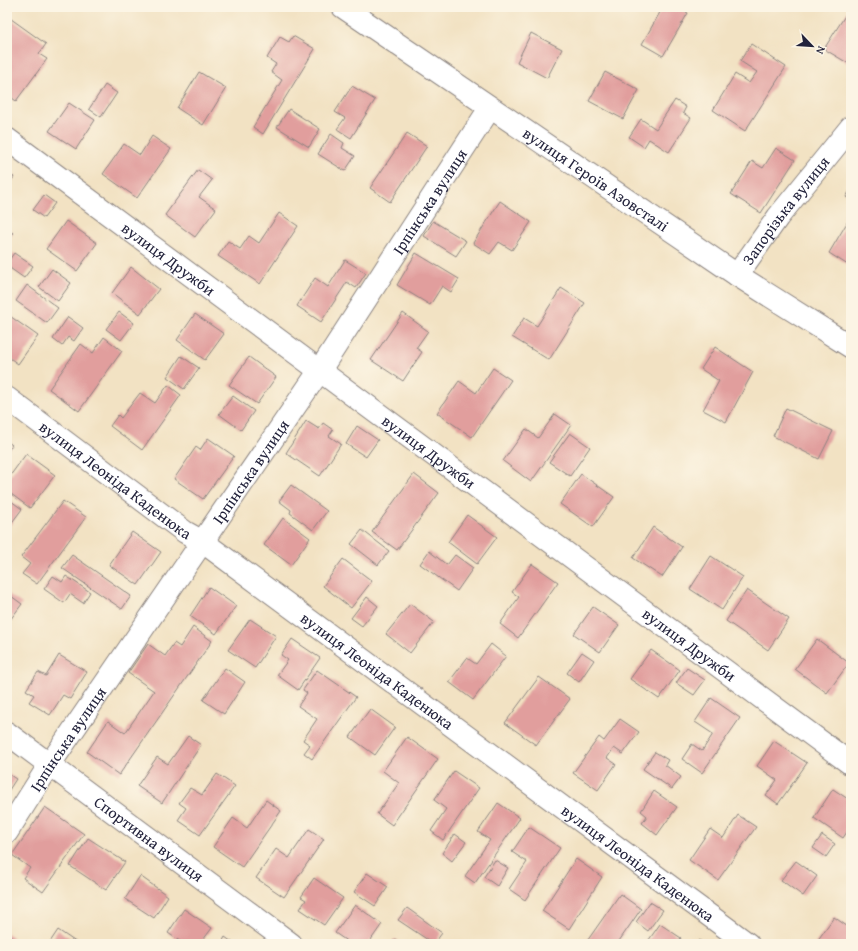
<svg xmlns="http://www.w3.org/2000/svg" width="858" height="951" viewBox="0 0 858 951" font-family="'Gentium Book Plus',serif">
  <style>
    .building { fill: #e19e9d }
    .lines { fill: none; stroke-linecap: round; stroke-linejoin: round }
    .minor-casing { stroke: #8a827f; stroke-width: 24 }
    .minor { stroke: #fff; stroke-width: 22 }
    .labels { text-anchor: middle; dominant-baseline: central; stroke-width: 3; stroke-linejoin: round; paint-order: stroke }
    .street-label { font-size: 16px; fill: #22223b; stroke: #fcf5e5 }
  </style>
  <rect width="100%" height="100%" fill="#fcf5e5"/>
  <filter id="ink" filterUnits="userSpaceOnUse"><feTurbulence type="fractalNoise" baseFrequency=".025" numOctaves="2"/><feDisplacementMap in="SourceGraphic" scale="8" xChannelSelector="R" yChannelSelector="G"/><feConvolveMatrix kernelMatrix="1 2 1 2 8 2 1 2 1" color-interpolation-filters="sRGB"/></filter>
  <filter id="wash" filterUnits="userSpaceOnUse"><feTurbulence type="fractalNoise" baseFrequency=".012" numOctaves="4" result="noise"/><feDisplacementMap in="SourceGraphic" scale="16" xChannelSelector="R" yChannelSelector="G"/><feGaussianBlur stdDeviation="0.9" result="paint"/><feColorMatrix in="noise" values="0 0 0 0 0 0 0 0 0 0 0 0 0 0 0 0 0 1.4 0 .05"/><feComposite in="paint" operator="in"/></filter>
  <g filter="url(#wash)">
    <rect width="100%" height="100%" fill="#f2e2c3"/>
    <g id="blocks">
      <path class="building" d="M 663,7 L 676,7 L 688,13 L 663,56 L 642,44 Z
        M 848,11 L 851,14 L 851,65 L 824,49 Z
        M 7,16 L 46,44 L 39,54 L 47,59 L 16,101 L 7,94 Z
        M 531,33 L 562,49 L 547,78 L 517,62 Z
        M 293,36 L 315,49 L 263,134 L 253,127 L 282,80 L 271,72 L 276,64 L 267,58 L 280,37 L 289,42 Z
        M 751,44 L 786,67 L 745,131 L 713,110 L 735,74 L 749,83 L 757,72 L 740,61 Z
        M 199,72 L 226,88 L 203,125 L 177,108 Z
        M 605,72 L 639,90 L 623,119 L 589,101 Z
        M 105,85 L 117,93 L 101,117 L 89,109 Z
        M 352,86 L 375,100 L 351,138 L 337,129 L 345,118 L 335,112 Z
        M 675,100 L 686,107 L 683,113 L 691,118 L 669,152 L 649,139 L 644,147 L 629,137 L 641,119 L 656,129 Z
        M 69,103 L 95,120 L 76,149 L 49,131 Z
        M 289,109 L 320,129 L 309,147 L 277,127 Z
        M 407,133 L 427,146 L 390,202 L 370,188 Z
        M 331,134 L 344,143 L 342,148 L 355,156 L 345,171 L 318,154 Z
        M 152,136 L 171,149 L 137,198 L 103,174 L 124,144 L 140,155 Z
        M 776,148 L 795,160 L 761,213 L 731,194 L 752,161 L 763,168 Z
        M 198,170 L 212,180 L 199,197 L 216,209 L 195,237 L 165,215 Z
        M 7,173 L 14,177 L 7,187 Z
        M 851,189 L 851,201 L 846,197 Z
        M 44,195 L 55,203 L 44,218 L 33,210 Z
        M 500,201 L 531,222 L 512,250 L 499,242 L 490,254 L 473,243 Z
        M 279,213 L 298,226 L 260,284 L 218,256 L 228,241 L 240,249 L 249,236 L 259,243 Z
        M 66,221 L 97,243 L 77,271 L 46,249 Z
        M 433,221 L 466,241 L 456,256 L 424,236 Z
        M 848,221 L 851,223 L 851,267 L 829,253 Z
        M 7,229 L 13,233 L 7,242 Z
        M 14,253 L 33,266 L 24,278 L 7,266 L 7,263 Z
        M 416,253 L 459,279 L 451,292 L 442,286 L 430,305 L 397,285 Z
        M 345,260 L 366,273 L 356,288 L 347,282 L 321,322 L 297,306 L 315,278 L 328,287 Z
        M 131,267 L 159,289 L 140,314 L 112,293 Z
        M 52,269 L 71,283 L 58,301 L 39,287 Z
        M 27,285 L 58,308 L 47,323 L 16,301 Z
        M 561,288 L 585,303 L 549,360 L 512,337 L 524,318 L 537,326 Z
        M 119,312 L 134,323 L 121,340 L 106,329 Z
        M 403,313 L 428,331 L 416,348 L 422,352 L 403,381 L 371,360 Z
        M 7,314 L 38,336 L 18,364 L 7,356 Z
        M 195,314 L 224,334 L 205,360 L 177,340 Z
        M 68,317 L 83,328 L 74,341 L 68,337 L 62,346 L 53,339 Z
        M 104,337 L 122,351 L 79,411 L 49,389 L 81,344 L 93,353 Z
        M 715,347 L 753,372 L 726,422 L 703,410 L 719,381 L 701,369 Z
        M 181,356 L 199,368 L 184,389 L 167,377 Z
        M 249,357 L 276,377 L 257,404 L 229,385 Z
        M 493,368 L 511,380 L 472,437 L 437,413 L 459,381 L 476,393 Z
        M 168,385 L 181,395 L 142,450 L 110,426 L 118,415 L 121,418 L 140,393 L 155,403 Z
        M 233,396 L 254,411 L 241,430 L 219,414 Z
        M 786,408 L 833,431 L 819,459 L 773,436 Z
        M 555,414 L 571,425 L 531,482 L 503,461 L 526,429 L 538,438 Z
        M 306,421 L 319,429 L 323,423 L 333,430 L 329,436 L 341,444 L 320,476 L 286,453 Z
        M 357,426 L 378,440 L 366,457 L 346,444 Z
        M 570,433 L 590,447 L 570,476 L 549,462 Z
        M 208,438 L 234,456 L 203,499 L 174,479 L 196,447 L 200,450 Z
        M 7,441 L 12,445 L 7,452 Z
        M 26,454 L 55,475 L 30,508 L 7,491 L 7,480 Z
        M 414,474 L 439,493 L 397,550 L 372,532 Z
        M 581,474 L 614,497 L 593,527 L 560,504 Z
        M 291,485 L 327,511 L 313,530 L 290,513 L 291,510 L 279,501 Z
        M 7,498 L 22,509 L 7,529 Z
        M 63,501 L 86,517 L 37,584 L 22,574 L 30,564 L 21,557 Z
        M 467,515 L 497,537 L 477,564 L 448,542 Z
        M 283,518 L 310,538 L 291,565 L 264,545 Z
        M 653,527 L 682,547 L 662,577 L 633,558 Z
        M 362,530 L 389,551 L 378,565 L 351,544 Z
        M 132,532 L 161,552 L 138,585 L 109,565 Z
        M 429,551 L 447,565 L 455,555 L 473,568 L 457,591 L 420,564 Z
        M 72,555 L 131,596 L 122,609 L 62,568 Z
        M 711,556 L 743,577 L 722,610 L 690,589 Z
        M 343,559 L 372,581 L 351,608 L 323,586 Z
        M 532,564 L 558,582 L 518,638 L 500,624 L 519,597 L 512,592 Z
        M 53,576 L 62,582 L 66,576 L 90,592 L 83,603 L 70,594 L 64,603 L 44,589 Z
        M 209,587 L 236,606 L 216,634 L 190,616 Z
        M 747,590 L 789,619 L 768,650 L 726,621 Z
        M 7,593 L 22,604 L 7,624 Z
        M 367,597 L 378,606 L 362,626 L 351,618 Z
        M 410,604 L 434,622 L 410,653 L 386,634 Z
        M 593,607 L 619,625 L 600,652 L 574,634 Z
        M 250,619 L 276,636 L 255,668 L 228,650 Z
        M 193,627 L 212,641 L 119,775 L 87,752 L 108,721 L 125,733 L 154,691 L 128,673 L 148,644 L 165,656 L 174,643 L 180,647 Z
        M 292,639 L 320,658 L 298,690 L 277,675 L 288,660 L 281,655 Z
        M 817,639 L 849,663 L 827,693 L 795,669 Z
        M 491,644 L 506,656 L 473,700 L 449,682 L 467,658 L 476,664 Z
        M 651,650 L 680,670 L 659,699 L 630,679 Z
        M 582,652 L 594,660 L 579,682 L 567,673 Z
        M 59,655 L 87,672 L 70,699 L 63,695 L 50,715 L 29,702 L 34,695 L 26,690 L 38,672 L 46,676 Z
        M 225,668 L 245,682 L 224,714 L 203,700 Z
        M 687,668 L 705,680 L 694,695 L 676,683 Z
        M 317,670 L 356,697 L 312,759 L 304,753 L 310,745 L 303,740 L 317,719 L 298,706 L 307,693 L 303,690 Z
        M 539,677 L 570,699 L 536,745 L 505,723 Z
        M 711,698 L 740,718 L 702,773 L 682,759 L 692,744 L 702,751 L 713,734 L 695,722 Z
        M 370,709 L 395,727 L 375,755 L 350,737 Z
        M 620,719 L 639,732 L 623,754 L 614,748 L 607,758 L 616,764 L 598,790 L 573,773 L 599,737 L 604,741 Z
        M 188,736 L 201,745 L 162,803 L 137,786 L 157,757 L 168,764 Z
        M 407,737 L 438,759 L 392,825 L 377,814 L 399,783 L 383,771 Z
        M 774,741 L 807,763 L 778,804 L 766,795 L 777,780 L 757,766 Z
        M 655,752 L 668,760 L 665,765 L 681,777 L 672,789 L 643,769 Z
        M 454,771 L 479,788 L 443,840 L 431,831 L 446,809 L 434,800 Z
        M 7,773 L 16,779 L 7,793 Z
        M 217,774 L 235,786 L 200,835 L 178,820 L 186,808 L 179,803 L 190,788 L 202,795 Z
        M 833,789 L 851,801 L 851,826 L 843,838 L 814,818 Z
        M 654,791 L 677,807 L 657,835 L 642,823 L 647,816 L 641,811 Z
        M 266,800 L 281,811 L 242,867 L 213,847 L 233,818 L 247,828 Z
        M 498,803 L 520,818 L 475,883 L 465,876 L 490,840 L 478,832 Z
        M 45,807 L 84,834 L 43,892 L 23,878 L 30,868 L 12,855 Z
        M 738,815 L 756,827 L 718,880 L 689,860 L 710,829 L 723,838 Z
        M 529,827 L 560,848 L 525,900 L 509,889 L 527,862 L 512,852 Z
        M 309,829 L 324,839 L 284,897 L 256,878 L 276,849 L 289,858 Z
        M 455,834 L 466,842 L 452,861 L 442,853 Z
        M 822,835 L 835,844 L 826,857 L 813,848 Z
        M 88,838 L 125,862 L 106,890 L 70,866 Z
        M 576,859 L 602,877 L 569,929 L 542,911 Z
        M 495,860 L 508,868 L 497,886 L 484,877 Z
        M 796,861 L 817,876 L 803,896 L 781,880 Z
        M 367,873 L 388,887 L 375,906 L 354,892 Z
        M 140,876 L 168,896 L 154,918 L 125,899 Z
        M 314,878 L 343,898 L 324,925 L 300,909 L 306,900 L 301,897 Z
        M 620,894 L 641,909 L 617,944 L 585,944 Z
        M 650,902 L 663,910 L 648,931 L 636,922 Z
        M 355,905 L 382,924 L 368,944 L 351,944 L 335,933 Z
        M 407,908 L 442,933 L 434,944 L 398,920 Z
        M 184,909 L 212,928 L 200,944 L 184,944 L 168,933 Z
        M 834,917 L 851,929 L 851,944 L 815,944 Z
        M 660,924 L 681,938 L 677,944 L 646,944 Z
        M 58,930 L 77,943 L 76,944 L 53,944 L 50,942 Z
        M 7,933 L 13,937 L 8,944 L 7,944 Z
        M 225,937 L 235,944 L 221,944 Z
        M 395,939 L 402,944 L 391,944 Z
        M 699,940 L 705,944 L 696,944 Z"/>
    </g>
  </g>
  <g filter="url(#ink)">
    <use href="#blocks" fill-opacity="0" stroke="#8a827f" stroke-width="1"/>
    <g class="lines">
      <defs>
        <g id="minor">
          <path id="s1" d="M 343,7 L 737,275 L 851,347"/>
          <path id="s2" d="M 7,139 L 851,764"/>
          <path id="s3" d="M 737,275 L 778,217 L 851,127"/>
          <path id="s4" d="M 7,398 L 185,532 L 203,542 L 748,944"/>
          <path id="s5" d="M 7,733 L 291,944"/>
          <path id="s6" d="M 7,832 L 50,764 L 320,370 L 490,108"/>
        </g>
      </defs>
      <use href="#minor" class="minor-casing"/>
      <use href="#minor" class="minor"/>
    </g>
  </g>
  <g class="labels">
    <g class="street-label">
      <text stroke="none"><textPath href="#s1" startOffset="306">вулиця Героїв Азовсталі</textPath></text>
      <text stroke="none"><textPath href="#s6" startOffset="759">Ірпінська вулиця</textPath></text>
      <text stroke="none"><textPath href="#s3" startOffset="81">Запорізька вулиця</textPath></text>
      <text stroke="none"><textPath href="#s2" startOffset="201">вулиця Дружби</textPath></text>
      <text stroke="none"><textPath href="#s2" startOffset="525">вулиця Дружби</textPath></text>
      <text stroke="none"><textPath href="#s6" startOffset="435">Ірпінська вулиця</textPath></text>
      <text stroke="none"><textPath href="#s4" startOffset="136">вулиця Леоніда Каденюка</textPath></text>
      <text stroke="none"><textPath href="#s2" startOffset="849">вулиця Дружби</textPath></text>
      <text stroke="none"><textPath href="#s4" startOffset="460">вулиця Леоніда Каденюка</textPath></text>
      <text stroke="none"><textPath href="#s6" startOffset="111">Ірпінська вулиця</textPath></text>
      <text stroke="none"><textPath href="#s5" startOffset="177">Спортивна вулиця</textPath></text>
      <text stroke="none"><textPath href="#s4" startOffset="784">вулиця Леоніда Каденюка</textPath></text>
    </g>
  </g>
  <rect width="858" height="951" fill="none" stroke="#fcf5e5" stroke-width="24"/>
  <g transform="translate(812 46) rotate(115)" stroke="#fcf5e5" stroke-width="3" paint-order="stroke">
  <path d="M0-3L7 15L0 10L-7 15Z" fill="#22223b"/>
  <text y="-6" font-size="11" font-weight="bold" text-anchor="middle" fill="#22223b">N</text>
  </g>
</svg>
